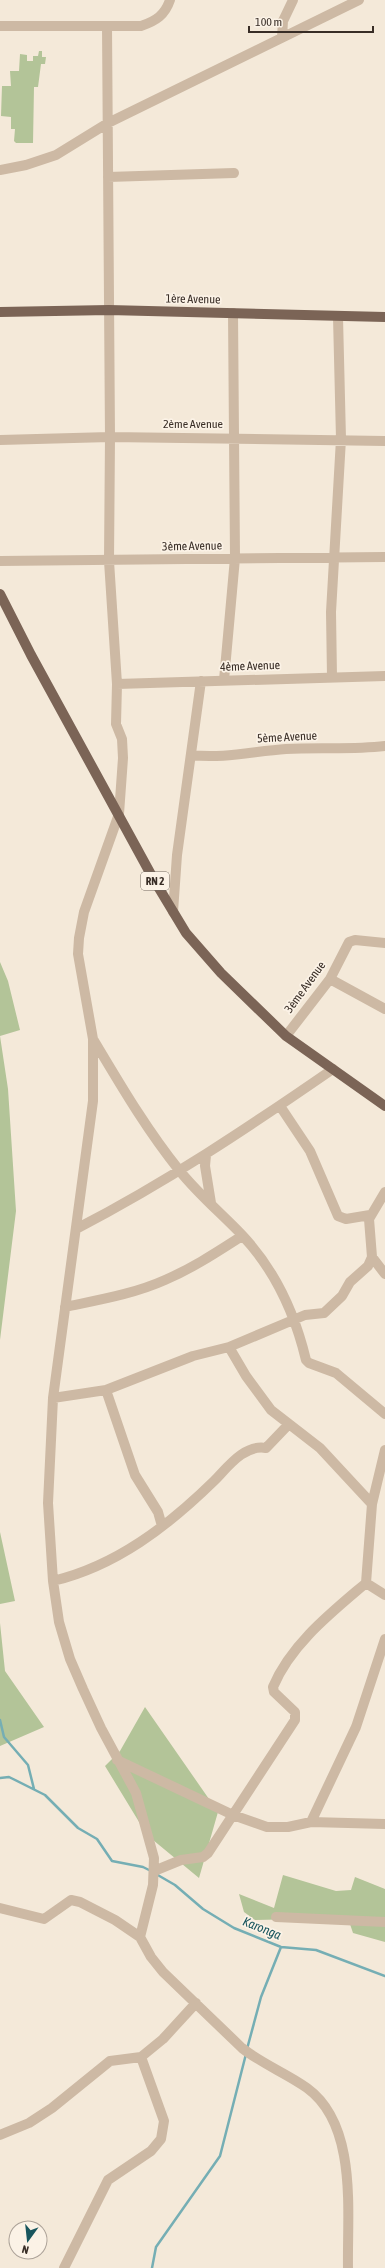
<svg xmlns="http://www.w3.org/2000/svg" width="385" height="2268" viewBox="0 0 385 2268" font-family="'Asap Condensed',sans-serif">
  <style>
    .green { fill: #b3c498 }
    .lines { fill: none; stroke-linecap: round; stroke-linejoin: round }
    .stream { stroke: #75aeb4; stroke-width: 2.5 }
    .minor { stroke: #cdb9a4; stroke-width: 10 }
    .major { stroke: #7b6456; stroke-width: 10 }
    .labels { text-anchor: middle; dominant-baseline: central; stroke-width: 3.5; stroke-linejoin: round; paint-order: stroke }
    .shield { fill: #fbf2e6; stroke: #726860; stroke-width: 1 }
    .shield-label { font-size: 11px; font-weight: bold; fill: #382d26 }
    .street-label { font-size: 12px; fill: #382d26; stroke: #fbf2e6 }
    .water-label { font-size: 13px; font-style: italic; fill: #18555d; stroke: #fbf2e6 }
  </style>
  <rect width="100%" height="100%" fill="#f4e9d9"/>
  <path class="green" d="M 39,51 L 42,51 L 42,57 L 46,57 L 45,64 L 41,64 L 38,87 L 34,87 L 33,143 L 16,143 L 14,141 L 15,129 L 11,129 L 11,117 L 1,116 L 2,86 L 11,86 L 10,71 L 19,71 L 20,54 L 27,55 L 27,61 L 33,61 L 33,56 L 38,56 Z
    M 0,962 L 8,981 L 20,1030 L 0,1036 L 8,1089 L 16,1211 L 0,1340 Z
    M 0,1532 L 15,1601 L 0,1604 Z
    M 0,1623 L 5,1671 L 44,1727 L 0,1746 Z
    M 145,1707 L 218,1812 L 199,1878 L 147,1835 L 105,1766 L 120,1751 Z
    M 283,1875 L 336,1891 L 351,1890 L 355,1877 L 385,1889 L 385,1942 L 353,1933 L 348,1918 L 255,1920 L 244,1912 L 239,1894 L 274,1908 Z"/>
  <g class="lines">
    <path class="stream" d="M 0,1720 L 4,1737 L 28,1765 L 34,1789
      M 0,1778 L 9,1777 L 45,1795 L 78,1828 L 97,1839 L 112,1861 L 143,1867 L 151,1871
      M 156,1874 L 175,1885 L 203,1909 L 234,1928 L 281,1947 L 316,1950 L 385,1976
      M 247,2049 L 261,1997 L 281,1947
      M 152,2268 L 156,2247 L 220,2156 L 246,2054"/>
    <path class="minor" d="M 0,26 L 141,26 C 156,21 165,15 170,0
      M 107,26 L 110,437 L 109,561 L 117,684 L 116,724 L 122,739 L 123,758 L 119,814 L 84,912 L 79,938 L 78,954 L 93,1039 L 93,1101 L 53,1398 L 48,1503 L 53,1581 L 59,1622 L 70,1659 L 83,1689 L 101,1728 L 136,1793 L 154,1858 L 153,1885 L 140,1937
      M 282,37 L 283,21 L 293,0
      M 0,170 L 26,165 L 56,155 L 108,123 L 359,0
      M 108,177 L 234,173
      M 0,440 L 110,437 L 385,441
      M 0,561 L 385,557
      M 332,677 L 331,612 L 341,439 L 338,317
      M 224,680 L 235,558 L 233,313
      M 117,684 L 385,676
      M 191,755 C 223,759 255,751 286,749 C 319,747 352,750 385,746
      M 173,912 L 177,855 L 201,681
      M 330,979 L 385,1009
      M 286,1036 L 330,979 L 349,942 L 355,940 L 385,943
      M 93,1039 C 120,1084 146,1129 179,1170 C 198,1194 221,1213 242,1235 C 275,1270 295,1314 306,1360 L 309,1363 L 336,1373 L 385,1414
      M 280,1106 L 310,1151 L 338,1216 L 346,1219 L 370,1215
      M 206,1155 L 205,1166 L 211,1203
      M 76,1229 C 167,1182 249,1127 333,1069
      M 372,1257 L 369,1219 L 385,1192
      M 65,1307 C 98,1300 134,1294 165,1280 C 193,1268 217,1252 242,1236
      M 229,1347 L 246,1376 L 271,1410 L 320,1448 L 372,1504
      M 106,1390 L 135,1475 L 158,1512 L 162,1526
      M 53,1398 L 106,1390 L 193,1356 L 229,1347 L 305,1315 L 324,1313 L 342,1296 L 350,1282 L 368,1266 L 372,1257 L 385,1274
      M 53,1581 C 116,1566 168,1526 214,1481 C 227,1468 244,1444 266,1448 L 288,1425
      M 366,1583 L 385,1595
      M 117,1760 L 233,1815 L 267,1827 L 288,1827 L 311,1822 L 385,1824
      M 311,1822 L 356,1727 L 385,1639
      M 154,1871 L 181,1860 L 203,1857 L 208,1853 L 295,1720 L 295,1712 L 274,1692 L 273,1687 C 291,1644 332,1612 366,1583 L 372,1504 L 385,1450
      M 0,1908 L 44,1919 L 71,1900 L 80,1902 L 115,1920 L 140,1937 L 151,1957 L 163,1972 L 242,2048 C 262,2064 286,2073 307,2088 C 358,2125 347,2212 348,2268
      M 276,1917 L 385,1922
      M 0,2135 L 29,2123 L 52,2108 L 110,2061 L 141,2057 L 163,2039 L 196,2003
      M 64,2268 L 108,2180 L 151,2151 L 161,2139 L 164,2121 L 141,2057"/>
    <path class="major" d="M 0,312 L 109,310 L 385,317
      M 0,594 L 31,655 L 154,880 L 186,933 L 221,973 L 286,1036 L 385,1106"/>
  </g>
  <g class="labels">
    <rect class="shield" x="141" y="872" width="28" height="18" rx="3"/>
    <g class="shield-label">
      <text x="155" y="881">RN 2</text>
    </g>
    <g class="street-label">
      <text transform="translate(193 299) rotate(1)">1ère Avenue</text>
      <text x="193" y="424">2ème Avenue</text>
      <text transform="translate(192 546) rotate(-1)">3ème Avenue</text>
      <text transform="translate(250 666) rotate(-2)">4ème Avenue</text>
      <text transform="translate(287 737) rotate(-3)">5ème Avenue</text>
      <text transform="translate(305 987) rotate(-54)">3ème Avenue</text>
    </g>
    <g class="water-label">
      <text transform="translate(262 1928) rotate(22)">Karonga</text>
    </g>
  </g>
  <g transform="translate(28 2240) rotate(195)"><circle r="19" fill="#fbf2e6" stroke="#ada399"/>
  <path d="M0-3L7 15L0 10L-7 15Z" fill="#18555d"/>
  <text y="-6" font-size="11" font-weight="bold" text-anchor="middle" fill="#382d26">N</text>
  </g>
  <path d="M249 26v6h124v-6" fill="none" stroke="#382d26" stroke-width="2"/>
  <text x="255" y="26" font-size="12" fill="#382d26" stroke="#fbf2e6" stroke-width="3" paint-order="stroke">100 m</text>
</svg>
